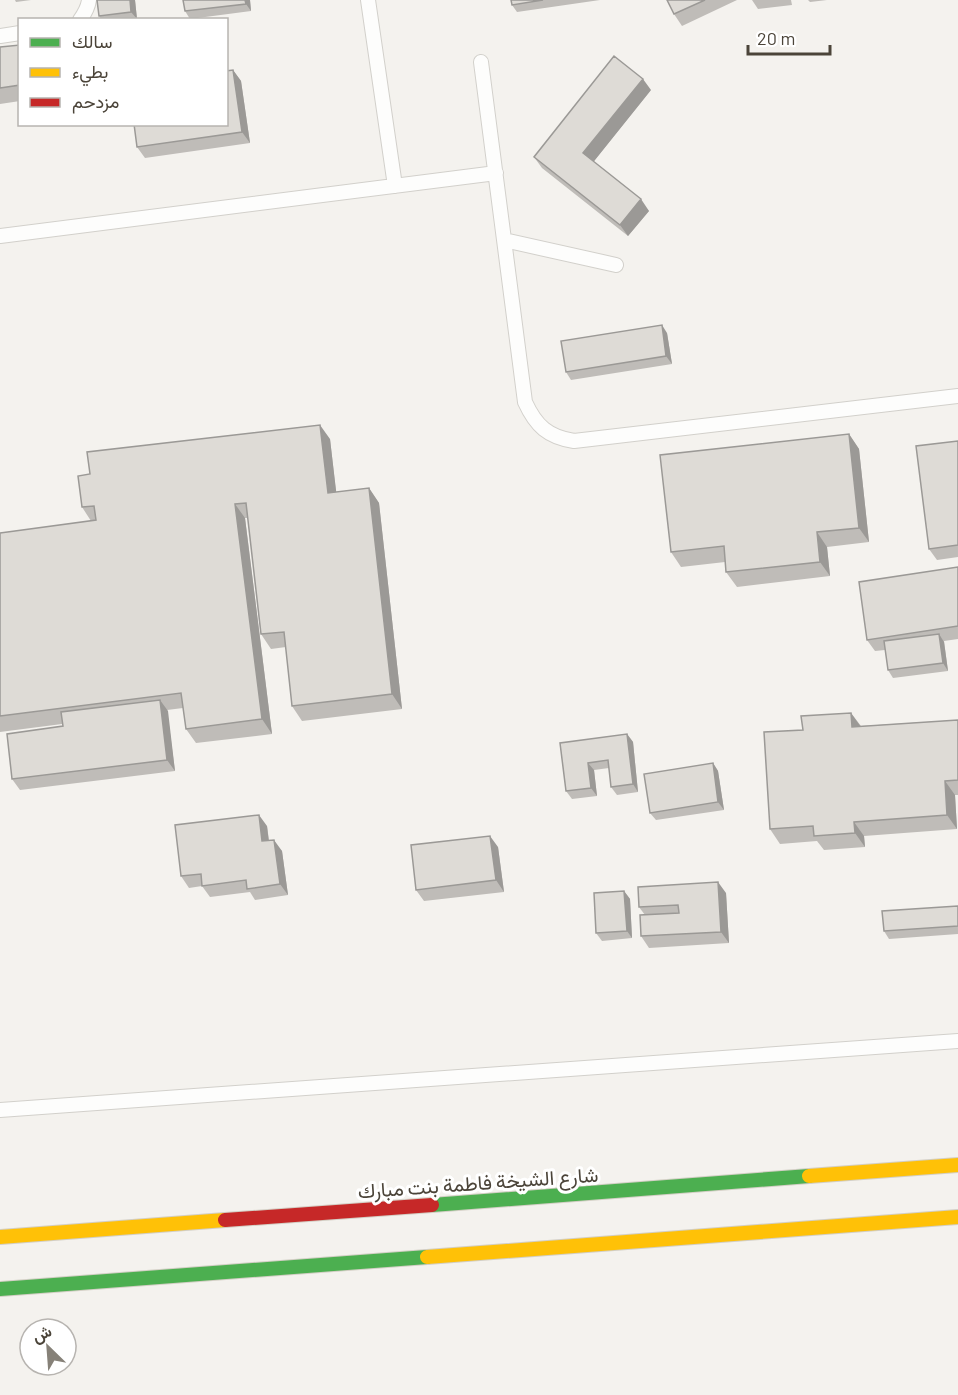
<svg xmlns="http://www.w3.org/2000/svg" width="958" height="1395" viewBox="0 0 958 1395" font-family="Barlow,Vazirmatn,sans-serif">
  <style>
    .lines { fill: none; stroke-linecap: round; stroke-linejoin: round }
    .lane-casing { stroke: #d2d0cb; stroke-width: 16 }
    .fast-casing { stroke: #d3cfc5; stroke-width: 16 }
    .slow-casing { stroke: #d3cfc5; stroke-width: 16 }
    .jam-casing { stroke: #d3cfc5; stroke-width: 16 }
    .lane { stroke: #fdfdfc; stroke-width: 14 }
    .fast { stroke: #4caf50; stroke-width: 14 }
    .slow { stroke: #ffc107; stroke-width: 14 }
    .jam { stroke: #c62828; stroke-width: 14 }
    .wall { fill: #bfbcb8 }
    .shaded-wall { fill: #9b9996 }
    .building { fill: #dedbd6; stroke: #9b9996; stroke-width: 1.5 }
    .labels { text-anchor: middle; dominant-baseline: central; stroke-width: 6; stroke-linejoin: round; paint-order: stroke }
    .street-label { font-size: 20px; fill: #4b4439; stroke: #fff }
  </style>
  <rect width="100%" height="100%" fill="#f4f2ee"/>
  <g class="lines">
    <defs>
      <path id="lane" d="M 368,0 L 395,186
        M 80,20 C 85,13 88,8 89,0
        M 0,36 L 20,33
        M 481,62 L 525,402 C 536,426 548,437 574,441 L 958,396
        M 0,236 L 496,173
        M 504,240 L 616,265
        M 0,1110 L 958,1041"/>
      <path id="fast" d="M 432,1205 L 809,1176
        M 0,1289 L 427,1257"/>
      <path id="slow" d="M 809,1176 L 958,1165
        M 0,1237 L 225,1220
        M 427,1257 L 958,1217"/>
      <path id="jam" d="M 225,1220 L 432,1205"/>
    </defs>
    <use href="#lane" class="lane-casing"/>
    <use href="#fast" class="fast-casing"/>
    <use href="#slow" class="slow-casing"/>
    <use href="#jam" class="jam-casing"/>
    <use href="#lane" class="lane"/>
    <use href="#fast" class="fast"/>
    <use href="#slow" class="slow"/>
    <use href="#jam" class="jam"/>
  </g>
  <path class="wall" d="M 15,0 L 31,0 L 16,2 Z
    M 97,0 L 135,0 L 137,19 L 102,20 L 99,16 Z
    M 183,0 L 250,0 L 251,11 L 190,19 L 185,11 Z
    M 511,0 L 600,0 L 517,12 L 512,5 Z
    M 667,0 L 737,0 L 682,26 L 674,14 Z
    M 752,0 L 791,0 L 792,5 L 758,9 Z
    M 808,0 L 827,0 L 810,2 Z
    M 20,45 L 20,101 L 0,104 L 0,47 Z
    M 233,70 L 241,81 L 250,143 L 145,158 L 137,147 Z
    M 651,90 L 593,162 L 649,211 L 628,236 L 542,168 L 534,157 Z
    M 667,333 L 672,364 L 571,380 L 566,372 Z
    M 849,434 L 859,449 L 869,542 L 827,547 L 830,576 L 737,587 L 726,572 L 725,562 L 681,567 L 671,552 Z
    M 330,439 L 336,492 L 369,488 L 379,503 L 402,709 L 302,721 L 292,706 L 286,647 L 271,649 L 261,634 L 248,518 L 245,518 L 272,734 L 196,743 L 186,729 L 183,708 L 167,710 L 175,771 L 20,790 L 12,779 L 63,726 L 62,724 L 0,732 L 0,533 L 91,521 L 82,507 Z
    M 958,441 L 958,557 L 937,560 L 929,549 Z
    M 958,567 L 958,639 L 944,641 L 948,671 L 893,678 L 888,670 L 885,650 L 875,651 L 867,640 Z
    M 851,713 L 861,726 L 958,720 L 958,795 L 955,795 L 957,829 L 864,836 L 865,847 L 824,850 L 817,841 L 780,844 L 770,829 L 803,730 Z
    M 627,734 L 633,742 L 638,792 L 617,795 L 611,787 L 609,768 L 594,770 L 597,796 L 572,799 L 566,791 L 560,743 Z
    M 713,763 L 718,771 L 724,810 L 656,820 L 650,813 Z
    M 267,826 L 269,840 L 282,851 L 288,895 L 255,900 L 250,892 L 210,897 L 202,886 L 189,888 L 181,876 Z
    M 498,847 L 504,892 L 424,901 L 416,890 Z
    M 624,891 L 630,899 L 632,938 L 602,941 L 596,933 Z
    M 726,893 L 729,943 L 649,948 L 641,936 L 645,915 L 639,907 Z
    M 958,906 L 958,934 L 889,939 L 884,931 Z"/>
  <path class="shaded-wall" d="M 130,0 L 135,0 L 137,19 L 131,12 Z
    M 245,0 L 250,0 L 251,11 L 246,4 Z
    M 233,70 L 241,81 L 250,143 L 242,132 Z
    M 643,79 L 651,90 L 591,165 L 583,153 Z
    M 641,199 L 649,211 L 628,236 L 620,225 Z
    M 662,325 L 667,333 L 672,364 L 666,356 Z
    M 320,425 L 330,439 L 338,507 L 328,493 Z
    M 849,434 L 859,449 L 869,542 L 859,528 Z
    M 369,488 L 379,503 L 402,709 L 392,694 Z
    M 235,504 L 245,518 L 272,734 L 262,719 Z
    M 817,532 L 827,547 L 830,576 L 820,562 Z
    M 939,634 L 944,642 L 948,671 L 943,663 Z
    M 160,700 L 168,711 L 175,771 L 167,760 Z
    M 851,713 L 861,727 L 852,727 Z
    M 627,734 L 633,742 L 638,792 L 633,784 Z
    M 588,763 L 594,770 L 597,796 L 591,788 Z
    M 713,763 L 718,771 L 724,810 L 718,802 Z
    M 945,781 L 955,795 L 957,829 L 947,815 Z
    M 259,815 L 267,826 L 270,852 L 262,841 Z
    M 854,822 L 864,836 L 865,847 L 855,833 Z
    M 490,836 L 498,847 L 504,892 L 496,880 Z
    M 274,840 L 282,851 L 288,895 L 280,884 Z
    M 718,882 L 726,893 L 729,943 L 721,932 Z
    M 624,891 L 630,899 L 632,938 L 627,931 Z"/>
  <path class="building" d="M 97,0 L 130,0 L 131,12 L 99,16 Z
    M 183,0 L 245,0 L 246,4 L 185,11 Z
    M 511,0 L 543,0 L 512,5 Z
    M 667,0 L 705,0 L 674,14 Z
    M 20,45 L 20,85 L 0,88 L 0,47 Z
    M 614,56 L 643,79 L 583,153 L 641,199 L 620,225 L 534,157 Z
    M 233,70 L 242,132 L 137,147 L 134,124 L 226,124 L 226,71 Z
    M 662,325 L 666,356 L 566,372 L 561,341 Z
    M 320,425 L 328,493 L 369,488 L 392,694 L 292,706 L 284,632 L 261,634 L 246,503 L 235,504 L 262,719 L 186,729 L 181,693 L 0,716 L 0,533 L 96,520 L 94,506 L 82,507 L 78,476 L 90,474 L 87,452 Z
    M 849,434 L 859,528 L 817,532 L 820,562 L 726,572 L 724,546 L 671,552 L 660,455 Z
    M 958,441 L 958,545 L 929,549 L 916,446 Z
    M 958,567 L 958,626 L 867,640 L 859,582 Z
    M 939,634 L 943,663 L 888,670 L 884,641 Z
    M 160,700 L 167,760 L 12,779 L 7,734 L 63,726 L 61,712 Z
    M 851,713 L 852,727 L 958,720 L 958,780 L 945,781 L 947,815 L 854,822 L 855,833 L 814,836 L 813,826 L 770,829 L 764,732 L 803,730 L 801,716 Z
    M 627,734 L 633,784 L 611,787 L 608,760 L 588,763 L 591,788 L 566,791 L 560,743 Z
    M 713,763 L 718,802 L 650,813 L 644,774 Z
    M 259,815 L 262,841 L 274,840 L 280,884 L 247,889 L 246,880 L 202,886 L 201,874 L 181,876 L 175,825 Z
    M 490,836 L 496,880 L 416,890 L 411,845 Z
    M 718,882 L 721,932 L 641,936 L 640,915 L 679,913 L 678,905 L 639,907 L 638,887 Z
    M 624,891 L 627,931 L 596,933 L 594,893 Z
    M 958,906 L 958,926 L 884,931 L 882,911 Z"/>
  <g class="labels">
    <g class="street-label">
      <text transform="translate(478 1182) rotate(-4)">شارع الشيخة فاطمة بنت مبارك</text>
    </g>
  </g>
  <rect x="18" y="18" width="210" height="108" fill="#ffffff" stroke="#b7b4b0" stroke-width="1.5"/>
  <rect x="30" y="38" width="30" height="9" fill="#4caf50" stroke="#b7b4b0" stroke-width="1.5"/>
  <text x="72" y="48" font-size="18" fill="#4b4439">سالك</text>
  <rect x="30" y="68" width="30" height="9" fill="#ffc107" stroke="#b7b4b0" stroke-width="1.5"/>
  <text x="72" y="78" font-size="18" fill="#4b4439">بطيء</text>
  <rect x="30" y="98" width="30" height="9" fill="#c62828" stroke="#b7b4b0" stroke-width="1.5"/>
  <text x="72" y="108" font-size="18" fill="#4b4439">مزدحم</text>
  <g transform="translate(48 1347) rotate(335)"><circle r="28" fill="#ffffff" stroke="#b7b4b0" stroke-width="1.5"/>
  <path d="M0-4.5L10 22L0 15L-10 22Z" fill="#868178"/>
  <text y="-9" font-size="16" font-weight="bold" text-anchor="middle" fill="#4b4439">ش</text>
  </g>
  <path d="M748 45v9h82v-9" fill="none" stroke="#4b4439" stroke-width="3"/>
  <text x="757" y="45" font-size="18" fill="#4b4439" stroke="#ffffff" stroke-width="4.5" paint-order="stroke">20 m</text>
</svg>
